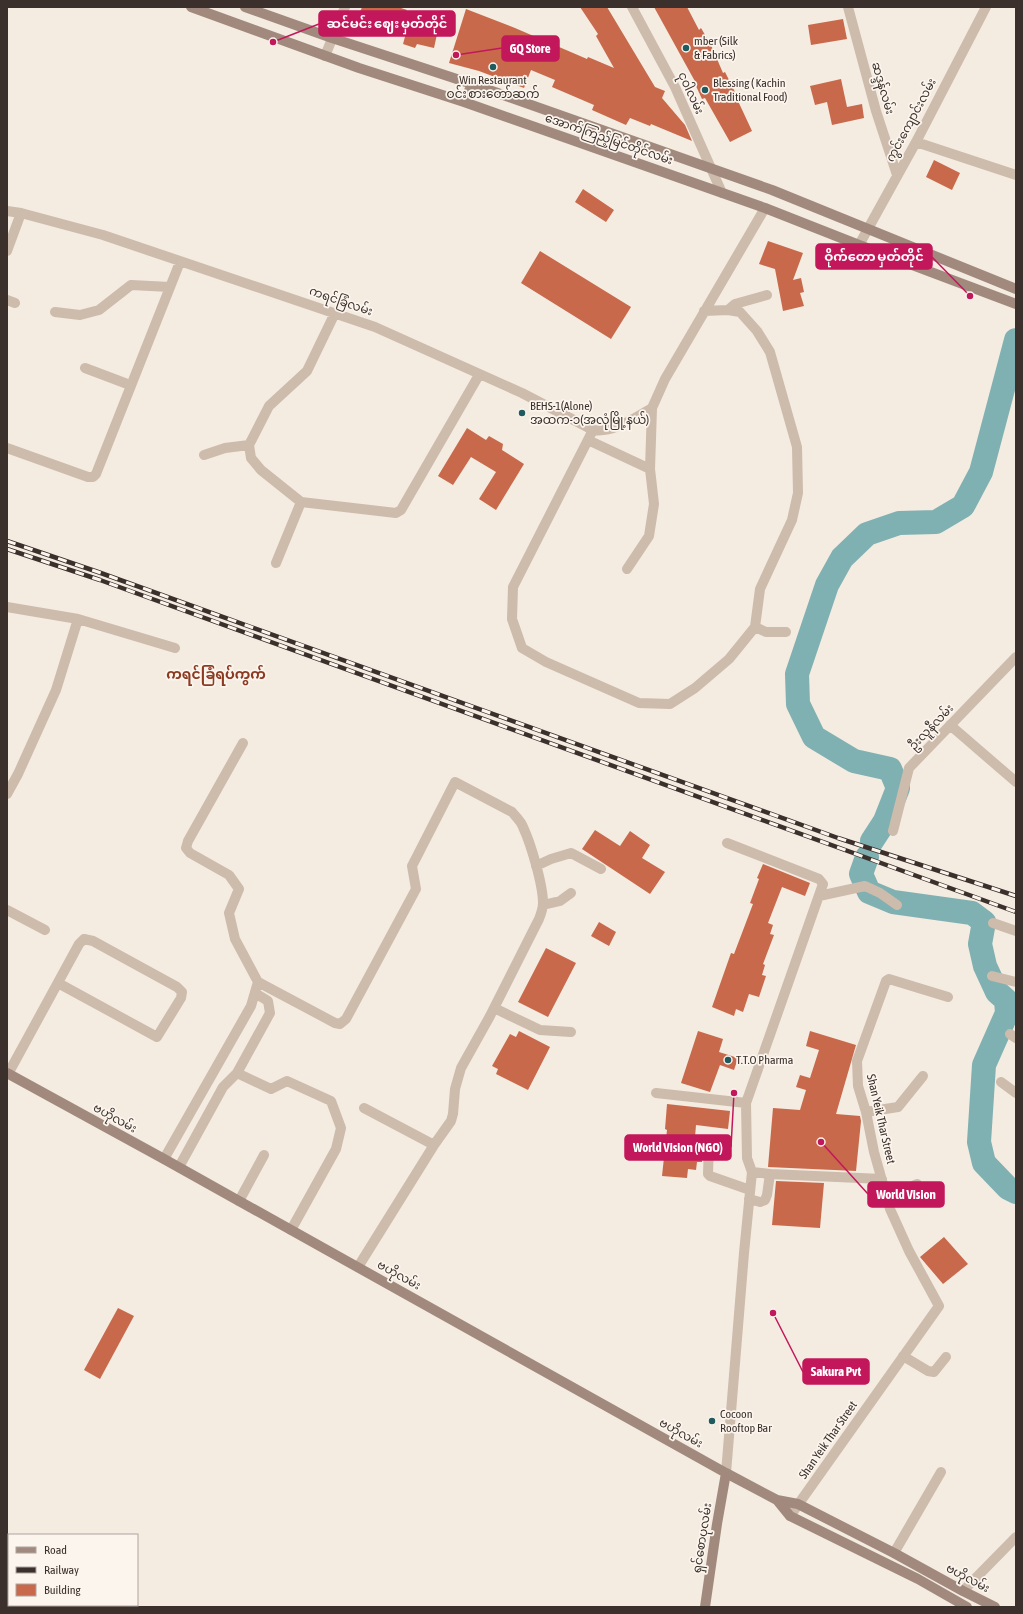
<svg xmlns="http://www.w3.org/2000/svg" width="1023" height="1614" viewBox="0 0 1023 1614" font-family="'Asap Condensed','Noto Sans Myanmar',sans-serif">
  <style>
    .lines { fill: none; stroke-linecap: round; stroke-linejoin: round }
    .river { stroke: #7fb0b2; stroke-width: 24 }
    .building { fill: #c8694b }
    .minor { stroke: #cdbbac; stroke-width: 10 }
    .tertiary { stroke: #cdbbac; stroke-width: 10 }
    .secondary { stroke: #a18a7d; stroke-width: 10 }
    .rail-casing { stroke: #3b302b; stroke-width: 4.5 }
    .rail { stroke: #fbf5ee; stroke-width: 3; stroke-dasharray: 9; stroke-linecap: butt }
    .poi-dot { fill: #1f5a5e; stroke: #fbf5ee; stroke-width: 1.5 }
    .labels { text-anchor: middle; dominant-baseline: central; stroke-width: 3.5; stroke-linejoin: round; paint-order: stroke }
    .poi-label { font-size: 12px; fill: #3b302b; stroke: #fbf5ee; text-anchor: start }
    .street-label { font-size: 12px; fill: #3b302b; stroke: #fbf5ee }
    .quarter-label { font-size: 14px; font-weight: bold; fill: #8c3b22; stroke: #fbf5ee }
    .leader { fill: none; stroke: #c2185b; stroke-width: 1.5 }
    .callout-dot { fill: #c2185b; stroke: #fbf5ee; stroke-width: 1.5 }
    .callout { fill: #c2185b; stroke: #c2185b; stroke-width: 1.5 }
    .callout-label { font-size: 13px; text-anchor: middle; font-weight: bold; fill: #fff }
  </style>
  <rect width="100%" height="100%" fill="#f4ebe1"/>
  <g class="lines">
    <path class="river" d="M 872,841 L 885,821 L 898,788 L 890,769 L 854,761 L 814,737 L 798,704 L 797,674 L 827,585 L 842,558 L 867,534 L 899,523 L 936,522 L 963,506 L 981,472 L 1016,340
      M 867,857 L 861,874 L 869,892 L 893,902 L 972,913 L 984,922 L 980,944 L 985,966 L 997,992 L 1006,1000 L 1007,1013 L 984,1065 L 979,1142 L 984,1163 L 1008,1188 L 1016,1192"/>
  </g>
  <path class="building" d="M 362,7 L 398,7 L 407,10 L 406,12 L 427,23 L 439,25 L 434,48 L 417,44 L 415,48 L 403,44 L 406,33 L 386,28 L 358,18 Z
    M 580,7 L 607,7 L 655,87 L 665,91 L 662,98 L 685,125 L 692,141 L 651,124 L 650,126 L 630,118 L 626,125 L 592,110 L 594,105 L 552,87 L 555,80 L 531,70 L 524,88 L 479,71 L 449,63 L 466,9 L 515,28 L 587,59 L 588,57 L 614,68 L 596,36 L 598,34 Z
    M 654,7 L 687,7 L 699,30 L 701,28 L 711,45 L 723,73 L 725,72 L 739,100 L 738,101 L 752,131 L 730,142 L 705,98 L 702,99 L 696,86 L 697,85 Z
    M 843,19 L 847,39 L 811,45 L 808,25 Z
    M 841,79 L 847,107 L 862,104 L 864,118 L 832,125 L 827,102 L 815,105 L 810,86 Z
    M 934,160 L 960,173 L 952,190 L 926,177 Z
    M 583,189 L 614,210 L 606,222 L 575,202 Z
    M 768,241 L 803,253 L 793,280 L 801,278 L 804,292 L 800,293 L 804,306 L 783,311 L 775,269 L 759,264 Z
    M 540,251 L 631,307 L 611,339 L 521,283 Z
    M 467,428 L 486,440 L 489,436 L 503,444 L 502,450 L 524,464 L 496,510 L 479,499 L 496,472 L 471,457 L 453,485 L 438,476 Z
    M 595,830 L 620,846 L 630,831 L 650,845 L 642,858 L 665,872 L 650,894 L 582,849 Z
    M 763,864 L 810,883 L 805,896 L 782,887 L 768,923 L 773,925 L 770,934 L 774,935 L 763,964 L 765,965 L 762,975 L 766,976 L 759,997 L 749,994 L 743,1012 L 736,1009 L 734,1016 L 712,1007 L 731,953 L 734,954 L 753,904 L 750,903 L 759,879 L 757,878 Z
    M 599,922 L 616,932 L 609,946 L 591,936 Z
    M 546,948 L 576,963 L 548,1017 L 518,1002 Z
    M 519,1031 L 550,1047 L 528,1090 L 496,1074 L 498,1069 L 492,1066 L 510,1034 L 516,1037 Z
    M 698,1031 L 723,1039 L 719,1052 L 738,1058 L 734,1070 L 720,1065 L 710,1092 L 681,1083 Z
    M 810,1031 L 856,1045 L 836,1114 L 860,1116 L 861,1121 L 856,1171 L 768,1167 L 773,1108 L 800,1110 L 806,1090 L 796,1087 L 800,1075 L 810,1078 L 819,1050 L 806,1046 Z
    M 667,1104 L 730,1111 L 728,1129 L 696,1125 L 694,1149 L 702,1150 L 702,1162 L 697,1162 L 696,1170 L 688,1169 L 687,1178 L 662,1176 L 667,1130 L 665,1129 Z
    M 776,1181 L 824,1183 L 820,1228 L 772,1225 Z
    M 944,1237 L 968,1264 L 943,1284 L 920,1257 Z
    M 118,1308 L 134,1316 L 100,1379 L 84,1370 Z"/>
  <g class="lines">
    <path class="minor" d="M 848,7 L 876,111 L 897,175
      M 325,56 L 345,7
      M 916,142 L 1016,175
      M 7,211 L 21,213 L 103,235 L 375,327 L 522,393 L 593,430 C 614,433 634,418 652,408
      M 859,245 L 916,142 L 986,7
      M 7,251 L 21,213
      M 7,300 L 15,303
      M 728,310 L 735,304 L 767,295
      M 55,312 L 80,315 L 99,310 L 131,285 L 170,287
      M 335,313 L 307,371 L 269,406 L 249,445 L 251,458 L 261,470 L 301,502 L 396,513 L 401,510 L 479,375
      M 85,368 L 130,385
      M 593,430 L 513,587 L 512,619 L 522,648 L 546,662 L 639,703 L 670,704 L 695,688 L 729,659 L 755,627 L 760,589 L 792,520 L 798,493 L 797,447 L 770,352 L 757,331 L 740,312 L 728,310 L 704,311
      M 588,440 L 650,469
      M 7,448 L 88,477 L 93,477 L 96,474 L 180,262
      M 204,455 L 225,448 L 249,445
      M 276,563 L 301,502
      M 627,569 L 649,536 L 654,504 L 650,469 L 652,408 L 665,379 L 765,208
      M 7,607 L 78,619 L 175,648
      M 755,627 L 766,632 L 786,632
      M 950,725 L 1016,782
      M 243,743 L 188,841 L 186,848 L 190,853 L 229,875 L 239,889 L 229,913 L 235,939 L 258,982 L 335,1023 L 340,1024 L 346,1019 L 416,889 L 412,866 L 455,782 L 512,812 C 516,817 521,821 523,827 C 531,844 543,885 543,903 C 543,908 541,914 539,919 L 490,1016 L 461,1068 L 455,1089 L 453,1114 L 451,1121 L 434,1145 L 358,1267
      M 7,794 L 18,774 L 56,690 L 78,619
      M 893,831 L 909,768 L 1016,657
      M 536,866 L 551,859 L 571,853 L 601,869
      M 819,896 L 865,886 L 880,893 L 897,905
      M 543,905 L 560,901 L 571,893
      M 7,910 L 45,930
      M 993,923 L 1016,931
      M 992,976 L 1016,982
      M 494,1008 L 540,1030 L 571,1032
      M 1010,1034 L 1016,1038
      M 237,1073 L 270,1013 L 268,1001 L 255,993
      M 8,1074 L 79,944 L 84,939 L 93,941 L 177,987 L 182,992 L 181,998 L 157,1037 L 58,983
      M 1001,1082 L 1016,1093
      M 656,1093 L 746,1103
      M 364,1108 L 434,1145
      M 866,1112 L 898,1107 L 923,1076
      M 709,1145 L 708,1174 L 710,1176 L 750,1190
      M 164,1159 L 251,1006 L 258,982
      M 179,1167 L 223,1087 L 237,1073 L 271,1089 L 287,1081 L 331,1101 L 341,1128 L 336,1149 L 291,1230
      M 752,1172 L 770,1174 L 882,1179
      M 887,1197 L 917,1184
      M 749,1199 L 760,1202 L 765,1200 L 767,1195 L 770,1174
      M 239,1201 L 264,1155
      M 903,1356 L 928,1371 L 934,1372 L 946,1357
      M 726,1473 L 744,1253 L 752,1172 L 747,1158 L 746,1103 L 823,884 L 819,879 L 727,843
      M 790,1516 L 939,1306 L 909,1251 L 890,1209 L 874,1152 L 866,1112 L 858,1086 L 857,1061 L 886,981 L 889,979 L 948,997
      M 894,1553 L 941,1472"/>
    <path class="tertiary" d="M 632,7 L 675,87 L 722,193
      M 963,1591 L 1016,1537"/>
    <path class="secondary" d="M 191,7 L 359,68 L 464,102 L 765,208 L 859,245 L 1016,304
      M 245,7 L 332,38 L 472,84 L 772,190 L 1016,289
      M 464,102 L 472,84
      M 7,1073 L 164,1159 L 726,1473 L 777,1500 L 798,1504 L 894,1553 L 963,1591 L 995,1607
      M 777,1500 L 790,1516 L 918,1579 L 967,1607
      M 705,1607 L 717,1524 L 726,1473"/>
    <defs>
      <path id="rail" d="M 7,541 L 98,572 L 838,838 L 1016,896
        M 7,549 L 100,580 L 1016,912"/>
    </defs>
    <use href="#rail" class="rail-casing"/>
    <use href="#rail" class="rail"/>
  </g>
  <g class="poi-dot">
    <circle cx="686" cy="48" r="4"/>
    <circle cx="493" cy="67" r="4"/>
    <circle cx="705" cy="90" r="4"/>
    <circle cx="522" cy="413" r="4"/>
    <circle cx="728" cy="1060" r="4"/>
    <circle cx="712" cy="1421" r="4"/>
  </g>
  <g class="labels">
    <g class="poi-label">
      <text x="694" y="41">mber (Silk<tspan x="694" dy="14">&amp; Fabrics)</tspan></text>
      <text x="493" y="80" text-anchor="middle">Win Restaurant<tspan x="493" dy="14">ဝင်း စားတော်ဆက်</tspan></text>
      <text x="713" y="83">Blessing ( Kachin<tspan x="713" dy="14">Traditional Food)</tspan></text>
      <text x="530" y="406">BEHS-1(Alone)<tspan x="530" dy="14">အထက-၁(အလုံမြို့နယ်)</tspan></text>
      <text x="736" y="1060">T.T.O Pharma</text>
      <text x="720" y="1414">Cocoon<tspan x="720" dy="14">Rooftop Bar</tspan></text>
    </g>
    <g class="street-label">
      <text transform="translate(883 88) rotate(74)">ဆဒ္ဒန်လမ်း</text>
      <text transform="translate(691 93) rotate(65)">ငုဝါလမ်း</text>
      <text transform="translate(911 120) rotate(-62)">ကွင်းကျောင်းလမ်း</text>
      <text transform="translate(609 139) rotate(19)">အောက်ကြည့်မြင်တိုင်လမ်း</text>
      <text transform="translate(341 301) rotate(19)">ကရင်ခြံလမ်း</text>
      <text transform="translate(931 727) rotate(-46)">ဦးလူနီလမ်း</text>
      <text transform="translate(115 1118) rotate(29)">ဗဟိုလမ်း</text>
      <text transform="translate(881 1119) rotate(77)">Shan Yeik Thar Street</text>
      <text transform="translate(399 1275) rotate(29)">ဗဟိုလမ်း</text>
      <text transform="translate(681 1433) rotate(29)">ဗဟိုလမ်း</text>
      <text transform="translate(828 1440) rotate(-55)">Shan Yeik Thar Street</text>
      <text transform="translate(702 1538) rotate(-81)">ရှင်စောပုလမ်း</text>
      <text transform="translate(968 1578) rotate(28)">ဗဟိုလမ်း</text>
    </g>
    <g class="quarter-label">
      <text x="216" y="674">ကရင်ခြံရပ်ကွက်</text>
    </g>
  </g>
  <path class="leader" d="M273 42L319 24M456 55L502 48M970 296L932 257M734 1093L731 1147M821 1142L868 1194M773 1313L803 1372"/>
  <g class="callout-dot">
    <circle cx="273" cy="42" r="4"/>
    <circle cx="456" cy="55" r="4"/>
    <circle cx="970" cy="296" r="4"/>
    <circle cx="734" cy="1093" r="4"/>
    <circle cx="821" cy="1142" r="4"/>
    <circle cx="773" cy="1313" r="4"/>
  </g>
  <g class="callout">
    <rect x="319" y="11" width="136" height="25" rx="4"/>
    <rect x="502" y="36" width="57" height="25" rx="4"/>
    <rect x="816" y="244" width="116" height="25" rx="4"/>
    <rect x="625" y="1135" width="106" height="25" rx="4"/>
    <rect x="868" y="1182" width="76" height="25" rx="4"/>
    <rect x="803" y="1359" width="66" height="25" rx="4"/>
  </g>
  <g class="callout-label">
    <text x="387" y="28">ဆင်မင်း ဈေး မှတ်တိုင်</text>
    <text x="530" y="53">GQ Store</text>
    <text x="874" y="261">ဝိုက်တော မှတ်တိုင်</text>
    <text x="678" y="1152">World Vision (NGO)</text>
    <text x="906" y="1199">World Vision</text>
    <text x="836" y="1376">Sakura Pvt</text>
  </g>
  <rect width="1023" height="1614" fill="none" stroke="#3b302b" stroke-width="16"/>
  <rect x="8" y="1534" width="130" height="72" fill="#fbf5ee" stroke="#aea6a0"/>
  <rect x="16" y="1547" width="20" height="6" fill="#a18a7d" stroke="#aea6a0"/>
  <text x="44" y="1554" font-size="12" fill="#3b302b">Road</text>
  <rect x="16" y="1567" width="20" height="6" fill="#3b302b" stroke="#aea6a0"/>
  <text x="44" y="1574" font-size="12" fill="#3b302b">Railway</text>
  <rect x="16" y="1584" width="20" height="12" fill="#c8694b" stroke="#aea6a0"/>
  <text x="44" y="1594" font-size="12" fill="#3b302b">Building</text>
</svg>
